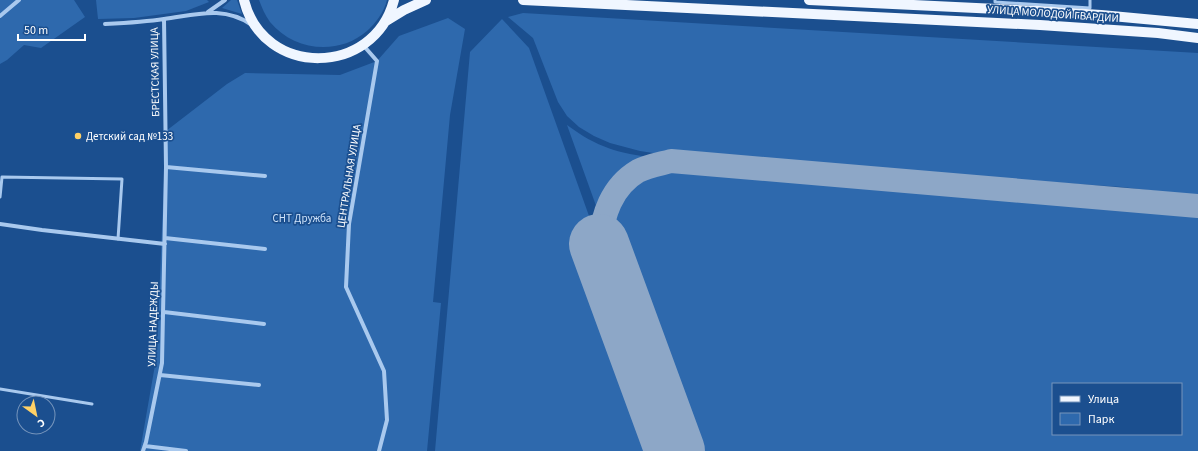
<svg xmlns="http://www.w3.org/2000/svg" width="1198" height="451" viewBox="0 0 1198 451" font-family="'Source Sans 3',sans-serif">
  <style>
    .green { fill: #2e69ad; fill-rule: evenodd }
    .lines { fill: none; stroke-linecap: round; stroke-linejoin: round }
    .taxiway { stroke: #8da7c7; stroke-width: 24 }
    .runway { stroke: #8da7c7; stroke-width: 60 }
    .service { stroke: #a9c9ee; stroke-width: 3 }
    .minor { stroke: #a9c9ee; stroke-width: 4 }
    .primary { stroke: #f0f6ff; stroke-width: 10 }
    .poi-dot { fill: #ffd166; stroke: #1b4f8f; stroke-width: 1.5 }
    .labels { text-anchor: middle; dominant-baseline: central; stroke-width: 3.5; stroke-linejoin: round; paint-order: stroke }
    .street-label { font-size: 11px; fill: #fff; stroke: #1b4f8f }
    .poi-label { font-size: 11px; fill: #fff; stroke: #1b4f8f; text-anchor: start }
    .park-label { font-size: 11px; fill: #cfe3fa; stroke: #1b4f8f }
  </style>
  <rect width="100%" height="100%" fill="#1b4f8f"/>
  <path class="green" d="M 0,0 L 74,0 L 85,17 L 41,48 L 24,45 L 7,60 L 0,64 Z
    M 96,0 L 207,0 L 209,2 L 186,11 L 134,18 L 98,19 Z
    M 231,0 L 237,0 L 242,14 L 222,8 Z
    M 259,0 L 387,0 C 384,12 376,23 367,31 C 338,56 294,51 270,22 C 265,15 262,8 259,0 Z
    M 523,13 L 1198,53 L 1198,196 L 1122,187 L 673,156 L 640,151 L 610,143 L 594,136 L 579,127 L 567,116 L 558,102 L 533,38 L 508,17 Z
    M 448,18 L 465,29 L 450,115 L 433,302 L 441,303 L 427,451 L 140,451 L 155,365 L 158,326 L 166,131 L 227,84 L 245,73 L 340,75 L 377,61 L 399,36 Z
    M 502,19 L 529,48 L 673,451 L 435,451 L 470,52 Z
    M 567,125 C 598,148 618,153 655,158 C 637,166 617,174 607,193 C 604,199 602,207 599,214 Z
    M 659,168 L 671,168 L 1159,211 L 1198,213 L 1198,451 L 685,451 L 612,251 C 610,241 607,231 607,220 C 607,216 609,212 611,208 C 619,186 637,174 659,168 ZM 1053,384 L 1181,384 L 1181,434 L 1053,434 Z"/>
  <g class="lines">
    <path class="taxiway" d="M 599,244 C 603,215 611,187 638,171 C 648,166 660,164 671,161 L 1198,206"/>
    <path class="runway" d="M 599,244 L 675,451"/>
    <path class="service" d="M 995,0 L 995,2 L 1090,8
      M 1090,8 L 1090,0
      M 0,197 L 2,177 L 122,179 L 118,239
      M 0,389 L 92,404"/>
    <path class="minor" d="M 208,12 L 225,0
      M 0,16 L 19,0
      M 105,24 C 125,23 145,22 164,19 C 195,15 223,5 252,25
      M 363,45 L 377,61 L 349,224 L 346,287 L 384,371 L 387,420 L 379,451
      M 166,167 L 265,176
      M 0,224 L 42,230 L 165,244
      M 165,238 L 265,249
      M 164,312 L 264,324
      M 160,375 L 259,385
      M 145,446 L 186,451
      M 143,451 L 146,442 L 162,363 L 166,167 L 164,19"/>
    <path class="primary" d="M 244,0 C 263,78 374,77 394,0
      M 523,0 L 1040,25 L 1158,33 L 1198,38
      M 809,0 L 1039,11 L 1101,15 L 1198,24
      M 386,21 L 404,10 L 426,0"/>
  </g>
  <circle class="poi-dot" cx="78" cy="136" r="4"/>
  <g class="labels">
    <g class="street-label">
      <text transform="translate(1053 14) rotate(4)">УЛИЦА МОЛОДОЙ ГВАРДИИ</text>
      <text transform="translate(155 72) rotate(-91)">БРЕСТСКАЯ УЛИЦА</text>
      <text transform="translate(349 176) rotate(-81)">ЦЕНТРАЛЬНАЯ УЛИЦА</text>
      <text transform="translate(153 324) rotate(-88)">УЛИЦА НАДЕЖДЫ</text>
    </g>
    <g class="poi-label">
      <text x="86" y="136">Детский сад №133</text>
    </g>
    <g class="park-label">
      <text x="302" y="218">СНТ Дружба</text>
    </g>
  </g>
  <rect x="1052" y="383" width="130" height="52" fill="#1b4f8f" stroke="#7695bc"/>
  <rect x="1060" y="396" width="20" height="6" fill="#f0f6ff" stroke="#7695bc"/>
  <text x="1088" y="403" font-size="12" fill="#ffffff">Улица</text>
  <rect x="1060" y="413" width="20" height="12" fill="#2e69ad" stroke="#7695bc"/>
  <text x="1088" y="423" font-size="12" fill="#ffffff">Парк</text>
  <g transform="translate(36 415) rotate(147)"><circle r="19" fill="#1b4f8f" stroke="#7695bc"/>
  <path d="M0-3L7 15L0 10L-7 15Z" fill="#ffd166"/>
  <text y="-6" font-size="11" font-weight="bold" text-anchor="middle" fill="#ffffff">С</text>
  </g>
  <path d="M18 34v6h67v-6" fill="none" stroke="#ffffff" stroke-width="2"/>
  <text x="24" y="34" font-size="12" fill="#ffffff" stroke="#1b4f8f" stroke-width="3" paint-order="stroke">50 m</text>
</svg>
